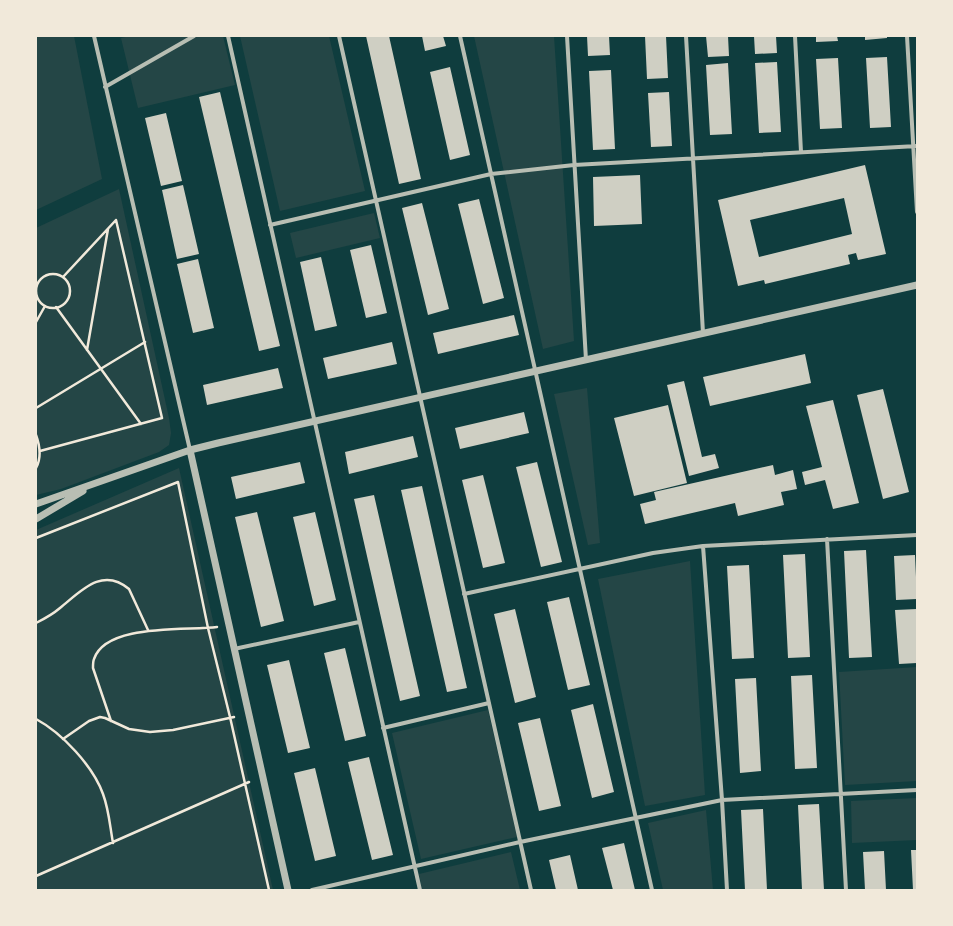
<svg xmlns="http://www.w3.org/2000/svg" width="953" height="926" viewBox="0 0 953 926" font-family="'PT Sans Narrow',sans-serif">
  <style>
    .green { fill: #244646 }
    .building { fill: #cfcfc3; fill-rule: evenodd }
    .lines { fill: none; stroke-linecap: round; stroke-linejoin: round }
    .path { stroke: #f1e9da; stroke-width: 2.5 }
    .minor { stroke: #b8beb3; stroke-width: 4 }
    .tertiary { stroke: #b8beb3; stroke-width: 7 }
  </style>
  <rect width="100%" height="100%" fill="#0f3d3e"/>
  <path class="green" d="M 36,36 L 74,36 L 102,179 L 36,210 Z
    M 130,36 L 223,36 L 235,85 L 138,108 L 121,38 Z
    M 240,36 L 329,36 L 365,191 L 280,211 Z
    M 474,36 L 554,36 L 574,341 L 543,349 Z
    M 119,189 L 169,418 L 171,433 L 169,445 L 159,452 L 61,489 L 36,495 L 36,228 Z
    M 374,213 L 380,238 L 296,258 L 290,233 Z
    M 587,388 L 600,543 L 588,545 L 554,394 Z
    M 179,468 L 273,890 L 36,890 L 36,530 Z
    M 690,561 L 705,795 L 645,806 L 598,579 Z
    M 917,667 L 917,781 L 845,785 L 839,672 Z
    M 488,710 L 517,837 L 421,859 L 392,733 Z
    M 917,798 L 917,840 L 852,843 L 851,801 Z
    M 706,810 L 713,890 L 663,890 L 648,823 Z
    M 511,852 L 520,890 L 422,890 L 419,874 Z"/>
  <path class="building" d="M 366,36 L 389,36 L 421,179 L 399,184 Z
    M 422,36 L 443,36 L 446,46 L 425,51 Z
    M 587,36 L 609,36 L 610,55 L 588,56 Z
    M 645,36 L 666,36 L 668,78 L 647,79 Z
    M 706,36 L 728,36 L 729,56 L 708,57 Z
    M 754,36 L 776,36 L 777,53 L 755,54 Z
    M 816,36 L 837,36 L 838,41 L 816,42 Z
    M 865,36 L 887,36 L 887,38 L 865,40 Z
    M 887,57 L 891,127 L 870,128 L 866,58 Z
    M 838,58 L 842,128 L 820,129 L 816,59 Z
    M 777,62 L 781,132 L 759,133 L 755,63 Z
    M 728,63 L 732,134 L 710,135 L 706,65 Z
    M 450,67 L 470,155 L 450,160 L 430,72 Z
    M 611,70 L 615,149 L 593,150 L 589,71 Z
    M 220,92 L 280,346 L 259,351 L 199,97 Z
    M 669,92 L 672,146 L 651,147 L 648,93 Z
    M 166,113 L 182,181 L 161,186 L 145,118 Z
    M 865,165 L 886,254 L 858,260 L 856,253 L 848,255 L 850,264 L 765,284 L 764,280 L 738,286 L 718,200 ZM 844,198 L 852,234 L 759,257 L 750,220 Z
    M 640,175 L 642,224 L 594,226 L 593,177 Z
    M 183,185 L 199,254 L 177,259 L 162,190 Z
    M 479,199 L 504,298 L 483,304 L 458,204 Z
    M 422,203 L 449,309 L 428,315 L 402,208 Z
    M 371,245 L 387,313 L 366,318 L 350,250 Z
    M 321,257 L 337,326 L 315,331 L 300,262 Z
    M 198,259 L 214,328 L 193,333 L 177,264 Z
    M 514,315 L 519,335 L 438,354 L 433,333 Z
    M 392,342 L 397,364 L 328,379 L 323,358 Z
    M 805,354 L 811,383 L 710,406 L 703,377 Z
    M 278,368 L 283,388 L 207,405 L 203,385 Z
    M 684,381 L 702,457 L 715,454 L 719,468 L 689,476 L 667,385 Z
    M 883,389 L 909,492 L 883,499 L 857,395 Z
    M 833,400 L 859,503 L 833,509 L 825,480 L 805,485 L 802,472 L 822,467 L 806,406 Z
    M 668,405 L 687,483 L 634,496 L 614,418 Z
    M 524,412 L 529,433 L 460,449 L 455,428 Z
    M 413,436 L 418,457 L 349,474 L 345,452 Z
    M 300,462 L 305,483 L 236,499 L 231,477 Z
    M 537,462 L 562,562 L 541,567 L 516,467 Z
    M 773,465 L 775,475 L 793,470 L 797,489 L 781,492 L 784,505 L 738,516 L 735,503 L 645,524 L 640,504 L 656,500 L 654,492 Z
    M 483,475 L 505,563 L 483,568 L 462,480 Z
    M 422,486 L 467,688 L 447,692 L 401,490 Z
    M 374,495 L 420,696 L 400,701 L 354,499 Z
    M 257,512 L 284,621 L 261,627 L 235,517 Z
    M 315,512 L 336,600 L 314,606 L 293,517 Z
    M 866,550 L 872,657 L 849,658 L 844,551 Z
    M 805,554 L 810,657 L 788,658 L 783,555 Z
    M 915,555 L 917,599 L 896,600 L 894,556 Z
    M 749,565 L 754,658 L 732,659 L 727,566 Z
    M 569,597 L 590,685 L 568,690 L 547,602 Z
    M 515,609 L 536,697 L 515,703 L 494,614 Z
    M 917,609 L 917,663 L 899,664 L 895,610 Z
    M 345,648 L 366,736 L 345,741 L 324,653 Z
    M 289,660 L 310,748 L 288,753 L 267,665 Z
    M 812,675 L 817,768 L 795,769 L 791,676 Z
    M 756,678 L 761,771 L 740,773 L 735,679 Z
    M 593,704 L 614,792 L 592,798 L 571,710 Z
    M 540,718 L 561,806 L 539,811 L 518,723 Z
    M 369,757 L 393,855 L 372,860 L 348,762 Z
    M 315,768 L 336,856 L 315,861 L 294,773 Z
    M 819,804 L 824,890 L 802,890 L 798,805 Z
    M 763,809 L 767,890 L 745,890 L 741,810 Z
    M 624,843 L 635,890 L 613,890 L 602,848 Z
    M 911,850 L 917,850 L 917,890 L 913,890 Z
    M 884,851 L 886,890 L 865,890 L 863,852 Z
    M 570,855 L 578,890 L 556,890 L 549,860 Z"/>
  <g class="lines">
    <path class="path" d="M36 291a17 17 0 1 1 34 0a17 17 0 1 1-34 0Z
      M 56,307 L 141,424
      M 36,322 L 45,306
      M 87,350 L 108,229
      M 36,408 L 145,342
      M 36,435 C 40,446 42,457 36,468
      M 40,451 L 162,418 L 116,220 L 63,277
      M 36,538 L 178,482 L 208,628 L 230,717 L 269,890
      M 36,623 C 44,619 53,614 60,608 C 80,592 102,566 129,589 L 148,630
      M 36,719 C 62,733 93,766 103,794 C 109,810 110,827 113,843
      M 111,721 L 93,668 C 93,665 93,661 94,659 C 106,623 187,631 217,627
      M 63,739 L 89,721 L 100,717 L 105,718 L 129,729 L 150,732 L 173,730 L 234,717
      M 36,876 L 249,782"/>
    <path class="minor" d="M 94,36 L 190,450
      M 228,36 L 420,890
      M 339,36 L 531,890
      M 460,36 L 652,890
      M 567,36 L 586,360
      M 686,36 L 703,333
      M 795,36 L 801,152
      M 907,36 L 917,212
      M 105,87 L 194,36
      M 270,225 L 491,174 L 574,165 L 917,146
      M 827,539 L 846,890
      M 703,546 L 722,800 L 727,890
      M 464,594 L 653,553 L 703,546 L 917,535
      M 234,649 L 359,622
      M 383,728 L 489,703
      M 312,890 L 520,842 L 722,800 L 917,790"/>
    <path class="tertiary" d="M 190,450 L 288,890
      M 36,504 L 190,450 L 218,443 L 917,285
      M 36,519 L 83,491"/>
  </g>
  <rect width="953" height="926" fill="none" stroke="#f1e9da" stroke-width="74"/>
</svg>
